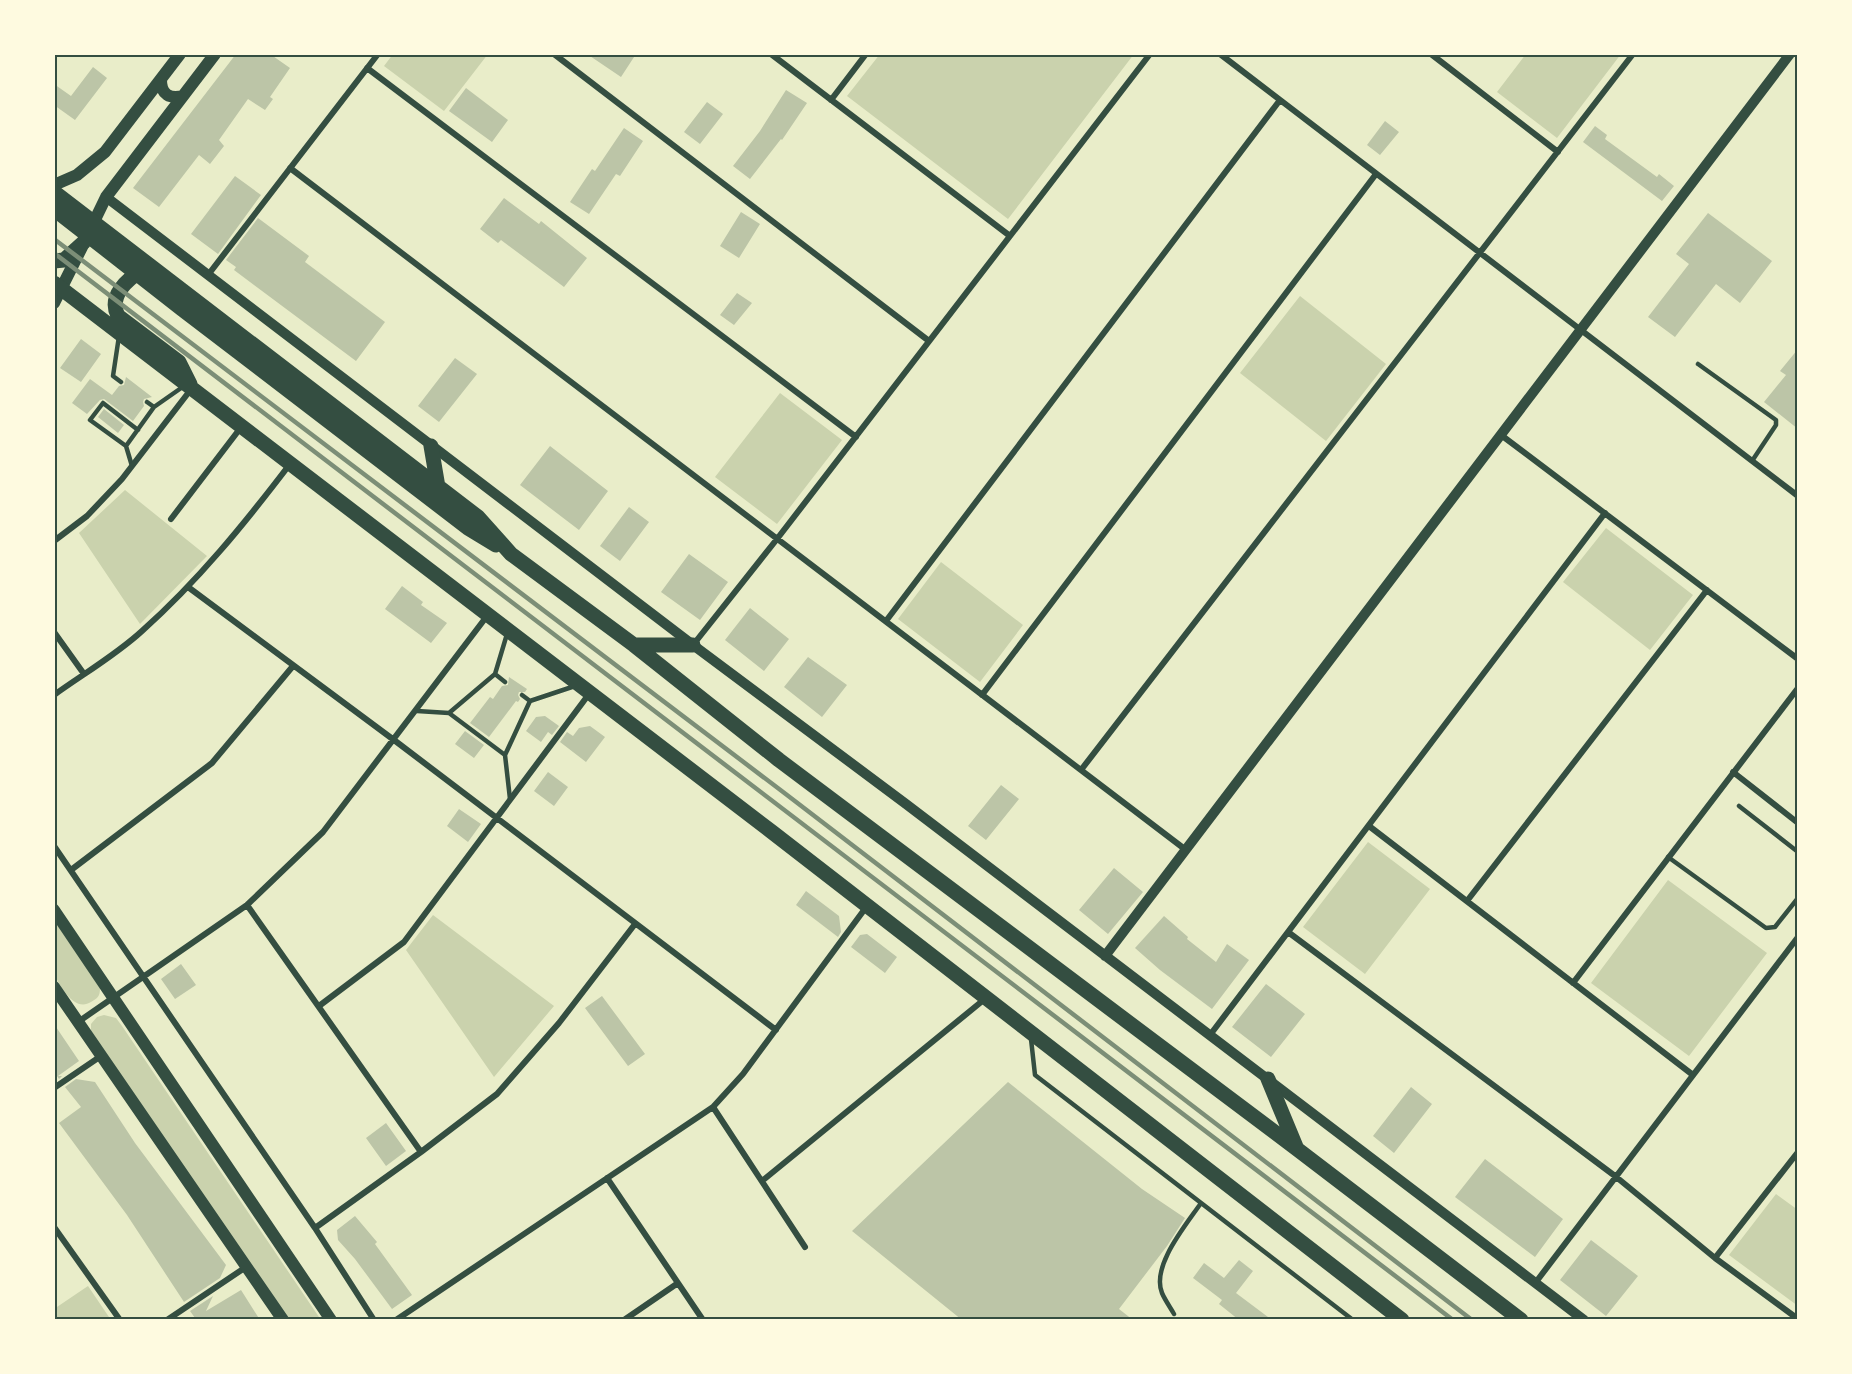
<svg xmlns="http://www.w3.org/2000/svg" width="1852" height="1374" viewBox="0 0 1852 1374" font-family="'Source Sans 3',sans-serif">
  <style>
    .green { fill: #cad2ad }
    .building { fill: #bcc5a7 }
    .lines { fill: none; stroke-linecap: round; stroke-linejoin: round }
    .service { stroke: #344e41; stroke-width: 4.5 }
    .minor { stroke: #344e41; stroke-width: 6 }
    .tertiary { stroke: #344e41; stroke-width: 10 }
    .secondary { stroke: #344e41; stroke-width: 12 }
    .primary { stroke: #344e41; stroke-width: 15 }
    .rail { stroke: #7c8e77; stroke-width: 4.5 }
    .neatline { fill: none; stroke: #344e41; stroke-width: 2 }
  </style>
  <rect width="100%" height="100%" fill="#e9edc9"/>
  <path class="green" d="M 393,54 L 488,54 L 444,111 L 384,66 Z
    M 880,54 L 1134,54 L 1008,219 L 847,96 Z
    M 1526,54 L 1621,54 L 1557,138 L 1497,92 Z
    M 1300,296 L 1386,364 L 1326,441 L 1240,373 Z
    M 780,393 L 842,440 L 777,524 L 715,477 Z
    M 125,490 L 207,556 L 140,624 L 79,533 Z
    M 1606,528 L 1693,595 L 1650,650 L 1563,582 Z
    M 941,562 L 1023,625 L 980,682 L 898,619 Z
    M 1368,842 L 1430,889 L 1365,974 L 1303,927 Z
    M 1668,880 L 1767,953 L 1689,1056 L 1591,983 Z
    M 433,915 L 554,1006 L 494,1077 L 406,950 Z
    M 54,920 L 100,988 C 100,996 98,998 91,1002 C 75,1012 62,989 55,976 C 51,967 54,932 54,920 Z
    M 104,1015 L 116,1018 L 122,1026 L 321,1320 L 289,1320 L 97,1040 L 91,1031 L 91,1024 L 97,1017 Z
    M 1776,1194 L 1798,1210 L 1798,1306 L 1729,1255 Z
    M 88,1286 L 111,1320 L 54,1320 L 54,1309 Z"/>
  <path class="building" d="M 236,54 L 270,54 L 290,68 L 270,97 L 273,99 L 265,110 L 248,99 L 219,140 L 224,146 L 210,164 L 199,155 L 159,207 L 133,188 Z
    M 587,54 L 636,54 L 621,77 Z
    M 93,67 L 107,78 L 75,120 L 54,105 L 54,84 L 71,96 Z
    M 466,88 L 508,120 L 492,142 L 449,111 Z
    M 786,90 L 807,103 L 782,140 L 781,139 L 750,179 L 733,166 L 760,131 Z
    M 707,102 L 723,114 L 700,144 L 684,132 Z
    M 1385,121 L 1399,132 L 1380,155 L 1367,145 Z
    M 1595,126 L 1607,135 L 1605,139 L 1657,177 L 1659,174 L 1674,186 L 1662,201 L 1583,142 Z
    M 624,128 L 643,141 L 620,176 L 616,174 L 589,214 L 570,202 L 592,169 L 595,171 Z
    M 235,176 L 261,195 L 218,254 L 191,234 Z
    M 504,198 L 539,224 L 541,221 L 587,258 L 564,287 L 501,240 L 498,243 L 480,229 Z
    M 741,212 L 760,224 L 739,258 L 720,246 Z
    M 1708,213 L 1772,261 L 1740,303 L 1716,284 L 1675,337 L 1648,317 L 1689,264 L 1676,254 Z
    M 258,218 L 309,256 L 305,262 L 385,322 L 356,361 L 234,270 L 236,267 L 226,260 Z
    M 737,293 L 752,303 L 734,325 L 720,315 Z
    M 81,339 L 101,354 L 81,382 L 60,368 Z
    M 1798,349 L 1798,429 L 1764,402 L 1786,375 L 1780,371 Z
    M 455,358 L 477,374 L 439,422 L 418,406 Z
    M 126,377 L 152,397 L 144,399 L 143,402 L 144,406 L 133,421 L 104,399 L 100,400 L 87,414 L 72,403 L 90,379 L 112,395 L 119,386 L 124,385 Z
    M 104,409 L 124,425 L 118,433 L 98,417 Z
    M 550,446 L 608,491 L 579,530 L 520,485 Z
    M 629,507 L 649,522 L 620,561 L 600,546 Z
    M 689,554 L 728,582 L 700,620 L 661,592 Z
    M 402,586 L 423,602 L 421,605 L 447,623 L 431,643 L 385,609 Z
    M 750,608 L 789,639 L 764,671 L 725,640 Z
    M 808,657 L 847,685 L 822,717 L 784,687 Z
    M 509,677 L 527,689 L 525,692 L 519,692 L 518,695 L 520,699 L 518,702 L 516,701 L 489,737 L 470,723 L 490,697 L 493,699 L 502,686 L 508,685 Z
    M 545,716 L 559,726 L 552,735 L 548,732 L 541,742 L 526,731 L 536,717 Z
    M 590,726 L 605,737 L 586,762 L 560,742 L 567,732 L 573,736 L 579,728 Z
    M 465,731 L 484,745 L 474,758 L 455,744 Z
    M 548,772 L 568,787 L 554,806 L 534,791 Z
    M 1001,785 L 1019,799 L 986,840 L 968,826 Z
    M 459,809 L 481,824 L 468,842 L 447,826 Z
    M 1114,868 L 1143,892 L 1108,934 L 1079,910 Z
    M 806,891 L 839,916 L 841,932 L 838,937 L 796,905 Z
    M 1164,916 L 1188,937 L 1187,939 L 1216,962 L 1227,944 L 1249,960 L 1212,1009 L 1160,970 L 1135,948 Z
    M 867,934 L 897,957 L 885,973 L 851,947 L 860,935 Z
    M 181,964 L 196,985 L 175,999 L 161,979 Z
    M 1266,984 L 1305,1014 L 1271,1057 L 1232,1027 Z
    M 602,996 L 645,1054 L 628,1066 L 585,1008 Z
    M 54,1024 L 79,1061 L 58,1076 L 62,1076 L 59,1079 L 57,1076 L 54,1078 Z
    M 76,1079 L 95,1082 L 135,1143 L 226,1265 L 220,1278 L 184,1302 L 127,1215 L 59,1123 L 81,1107 L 65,1087 Z
    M 1008,1082 L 1142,1189 L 1185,1218 L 1167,1246 L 1119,1309 L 1133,1320 L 962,1320 L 852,1231 Z
    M 1411,1087 L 1432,1104 L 1394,1153 L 1373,1136 Z
    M 386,1123 L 406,1151 L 386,1166 L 366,1138 Z
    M 1485,1159 L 1563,1219 L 1535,1257 L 1455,1197 Z
    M 355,1216 L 377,1242 L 375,1244 L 412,1295 L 392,1309 L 355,1259 L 338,1240 L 337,1230 Z
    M 1591,1240 L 1638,1276 L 1606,1316 L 1560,1280 Z
    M 1239,1260 L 1253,1271 L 1236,1293 L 1272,1320 L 1239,1320 L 1219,1304 L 1222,1300 L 1193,1278 L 1204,1263 L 1224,1278 Z
    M 241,1290 L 260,1320 L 192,1320 L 195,1318 L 190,1311 L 213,1296 L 206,1311 Z"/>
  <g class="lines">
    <path class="service" d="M 119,336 L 113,376 L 121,382
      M 1698,364 L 1776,420 L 1776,425 L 1752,461
      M 147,402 L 154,407 L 184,386
      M 126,446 L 90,420 L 103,403 L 138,430
      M 132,466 L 126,446 L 154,407
      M 505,682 L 495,674 L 507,634
      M 522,695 L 530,701 L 575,686
      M 417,711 L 449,713 L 505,755
      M 449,713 L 495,674
      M 510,799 L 505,755 L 530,701
      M 1739,806 L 1798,852
      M 1668,857 L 1766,928 L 1775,927 L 1798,898
      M 1031,1039 L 1035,1075 L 1353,1320
      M 1174,1314 C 1170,1307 1165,1300 1162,1293 C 1151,1266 1186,1225 1201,1203"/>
    <path class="minor" d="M 554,54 L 929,341
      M 771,54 L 1010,236
      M 1220,54 L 1798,496
      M 1431,54 L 1558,152
      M 367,68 L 856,437
      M 831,100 L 866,54
      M 290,168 L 1186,850
      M 208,275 L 378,54
      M 1501,435 L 1798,659
      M 171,519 L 242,426
      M 54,541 L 87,516 L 122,479 L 192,388
      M 188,587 L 394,740 L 776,1030
      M 886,621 L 1280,100
      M 54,632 L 84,674
      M 693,645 L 777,539 L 1150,54
      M 54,695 C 83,674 116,655 142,631 C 198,581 245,523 290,464
      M 982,695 L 1376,174
      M 1081,770 L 1633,54
      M 1733,772 L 1798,823
      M 1369,826 L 1693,1075
      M 54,846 L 315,1228 L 374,1320
      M 71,870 L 212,763 L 293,666
      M 1467,901 L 1707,590
      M 247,905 L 421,1152
      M 1288,932 L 1615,1176 L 1715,1258 L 1798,1319
      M 1573,983 L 1798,688
      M 319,1006 L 404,942 L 589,694
      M 78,1022 L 247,905 L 323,832 L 487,616
      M 1210,1035 L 1605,513
      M 54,1088 L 101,1056
      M 713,1107 L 805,1247
      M 607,1178 L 703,1320
      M 762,1181 L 986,998
      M 54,1227 L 120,1320
      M 315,1228 L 421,1152 L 497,1094 L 559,1023 L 635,924
      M 1715,1258 L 1798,1152
      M 1536,1282 L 1798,937
      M 167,1320 L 246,1267
      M 396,1320 L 713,1107 L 743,1074 L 867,906
      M 624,1320 L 678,1283"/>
    <path class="tertiary" d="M 106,197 L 693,645 L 906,804 L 1584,1320
      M 1105,956 L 1790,54"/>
    <path class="secondary" d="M 161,80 C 161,95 170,99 183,96
      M 54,185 L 77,175 L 105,152 L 180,54
      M 91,228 L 106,197 L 215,54
      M 54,303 L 82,247
      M 54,910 L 331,1320
      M 54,987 L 283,1320"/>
    <path class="primary" d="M 54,192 L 478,517 L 511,554 L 634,645 L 779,760 L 1297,1149 L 1521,1320
      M 54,209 L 182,309 L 468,528 L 496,545
      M 54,261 L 64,260 L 84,242
      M 144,269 C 127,279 108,296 118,316 L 179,362 L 190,384
      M 54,283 L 772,832 L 1402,1320
      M 431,446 L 438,487
      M 634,645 L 693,645
      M 1268,1079 L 1297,1149"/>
    <path class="rail" d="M 54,239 L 787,795 L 1472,1320
      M 54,253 L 1453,1320"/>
  </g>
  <rect width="1852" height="1374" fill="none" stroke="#fefae0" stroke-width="111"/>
  <rect x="56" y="56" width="1740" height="1262" class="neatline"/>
</svg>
